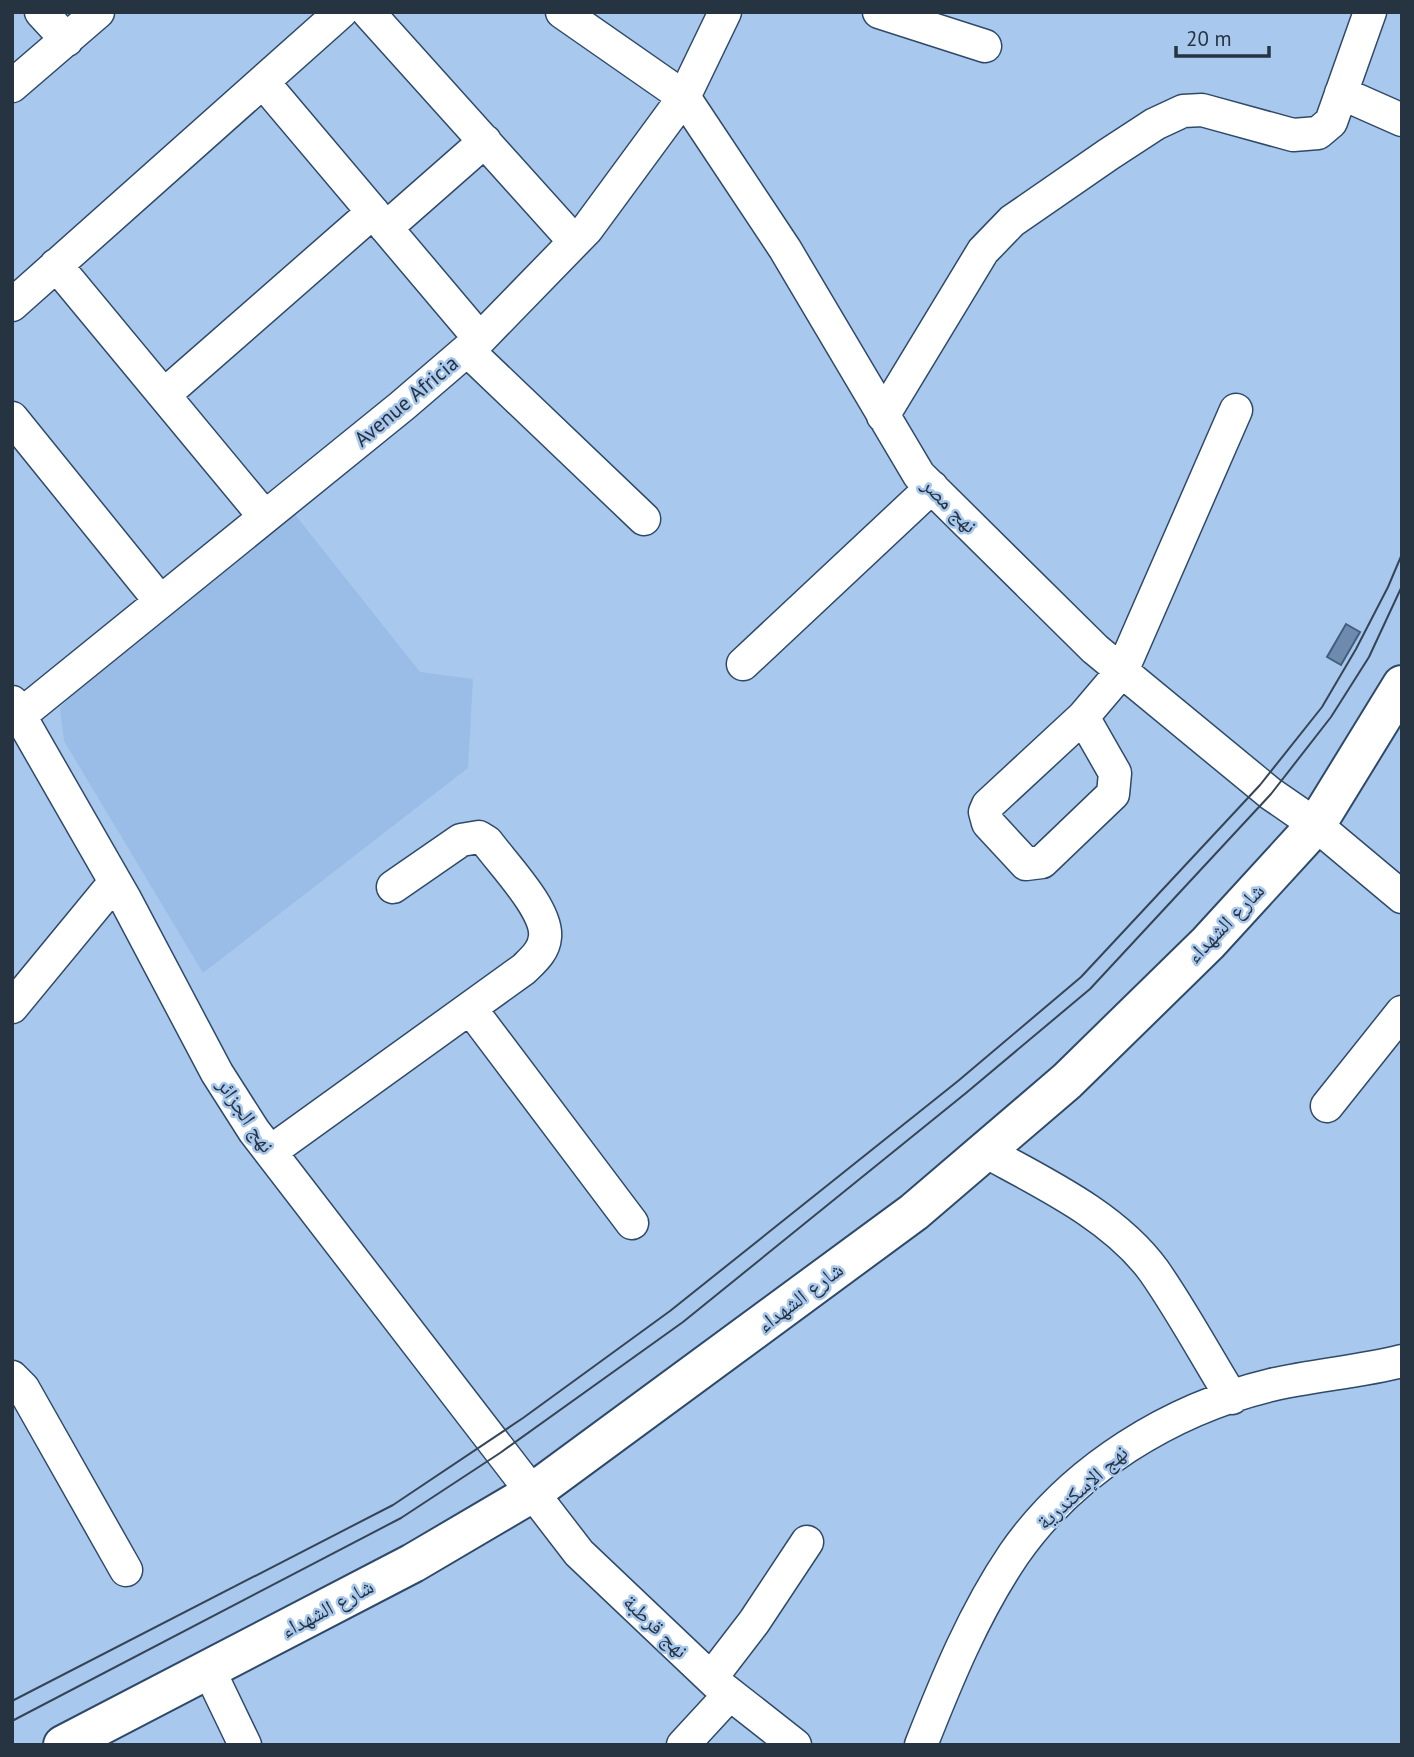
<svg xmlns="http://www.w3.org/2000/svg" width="1414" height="1757" viewBox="0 0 1414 1757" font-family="'PT Sans','Noto Naskh Arabic',sans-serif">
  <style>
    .built { fill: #9abde8 }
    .building { fill: #6e8bae; stroke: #425d7e; stroke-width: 2 }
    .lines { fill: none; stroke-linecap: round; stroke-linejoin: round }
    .minor-casing { stroke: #2f4a69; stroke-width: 35 }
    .major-casing { stroke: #2f4a69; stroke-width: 42 }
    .minor { stroke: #fff; stroke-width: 32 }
    .major { stroke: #fff; stroke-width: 38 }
    .tram { stroke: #364556; stroke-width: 2 }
    .labels { text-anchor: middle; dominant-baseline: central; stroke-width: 5; stroke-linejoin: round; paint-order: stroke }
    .street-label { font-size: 21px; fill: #263341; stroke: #a9c8ed }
  </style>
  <rect width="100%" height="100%" fill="#a9c8ed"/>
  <path class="built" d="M 293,512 L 420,672 L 473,679 L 468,768 L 203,973 L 64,741 L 60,708 L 88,677 Z"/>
  <path class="building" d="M 1346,624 L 1360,632 L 1341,665 L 1327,657 Z"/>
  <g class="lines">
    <defs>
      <path id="minor" d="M 41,12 L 67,40
        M 368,12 L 574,241
        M 562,12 L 684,97 L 785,249 L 919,475 L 1095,649 L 1271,794 L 1316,825 L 1402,897
        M 879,12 L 985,46
        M 263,82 L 480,339
        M 12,86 L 98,12
        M 1341,93 L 1402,120
        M 386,228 L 485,141
        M 56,265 L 264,516
        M 12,305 L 341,12
        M 467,350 L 644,519
        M 164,395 L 373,212
        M 883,416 L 983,251 L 1012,221 L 1109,154 L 1155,124 L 1183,111 L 1202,110 L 1293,135 L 1318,133 L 1331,122 L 1370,12
        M 12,418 L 160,601
        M 743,664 L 932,487
        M 12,702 L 125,899 L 217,1073 L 254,1131 L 579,1553 L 716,1683 L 795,1745
        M 1083,717 L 1115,773 L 1113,794 L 1042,862 L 1026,864 L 988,823 L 985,812 L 988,805 L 1083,717 L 1122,671 L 1236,410
        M 12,722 L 402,406 L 480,339 L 587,229 L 684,97 L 725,12
        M 12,1007 L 115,882
        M 470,1008 L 632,1223
        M 1327,1106 L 1402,1012
        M 985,1151 C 1043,1183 1114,1216 1154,1271 C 1182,1311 1206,1356 1232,1398
        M 270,1152 L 524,969 C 533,960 544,951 545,937 C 548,910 503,864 487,842 L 479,837 L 461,840 L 393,887
        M 12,1377 L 23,1388 L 126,1570
        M 208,1668 L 245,1745
        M 711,1678 L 754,1622 L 807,1542
        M 683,1745 L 730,1694
        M 921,1745 C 947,1679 974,1613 1014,1554 C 1073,1469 1171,1409 1271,1385 C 1314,1375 1359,1372 1402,1361"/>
      <path id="major" d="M 63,1745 L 413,1563 L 532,1493 L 914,1212 L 1067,1081 L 1208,943 L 1316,825 L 1402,685"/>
    </defs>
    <use href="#minor" class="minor-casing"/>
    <use href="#major" class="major-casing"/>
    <use href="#minor" class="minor"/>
    <use href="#major" class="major"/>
    <path class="tram" d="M 12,1701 L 393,1505 L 523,1418 L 670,1311 L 958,1081 L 1081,977 L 1260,785 L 1322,707 L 1356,649 L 1388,587 L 1402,554
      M 12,1721 L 401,1518 L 500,1453 L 683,1322 L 966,1093 L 1090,989 L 1271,794 L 1331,717 L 1369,657 L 1402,586"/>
  </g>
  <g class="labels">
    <g class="street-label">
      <text transform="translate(406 401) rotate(-40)">Avenue Africia</text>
      <text transform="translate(950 505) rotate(45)">نهج مصر</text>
      <text transform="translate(1225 923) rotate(-46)">شارع الشهداء</text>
      <text transform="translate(246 1115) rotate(56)">نهج الجزائر</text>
      <text transform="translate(800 1297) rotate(-37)">شارع الشهداء</text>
      <text transform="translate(1082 1487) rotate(-42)">نهج الإسكندرية</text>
      <text transform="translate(327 1608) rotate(-28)">شارع الشهداء</text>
      <text transform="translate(656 1626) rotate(44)">نهج قرطبة</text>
    </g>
  </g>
  <rect width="1414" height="1757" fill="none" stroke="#263341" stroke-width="28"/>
  <path d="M1176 46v10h93v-10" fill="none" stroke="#263341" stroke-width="3.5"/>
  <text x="1186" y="46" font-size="21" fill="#263341" stroke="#a9c8ed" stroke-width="5" paint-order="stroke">20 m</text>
</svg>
